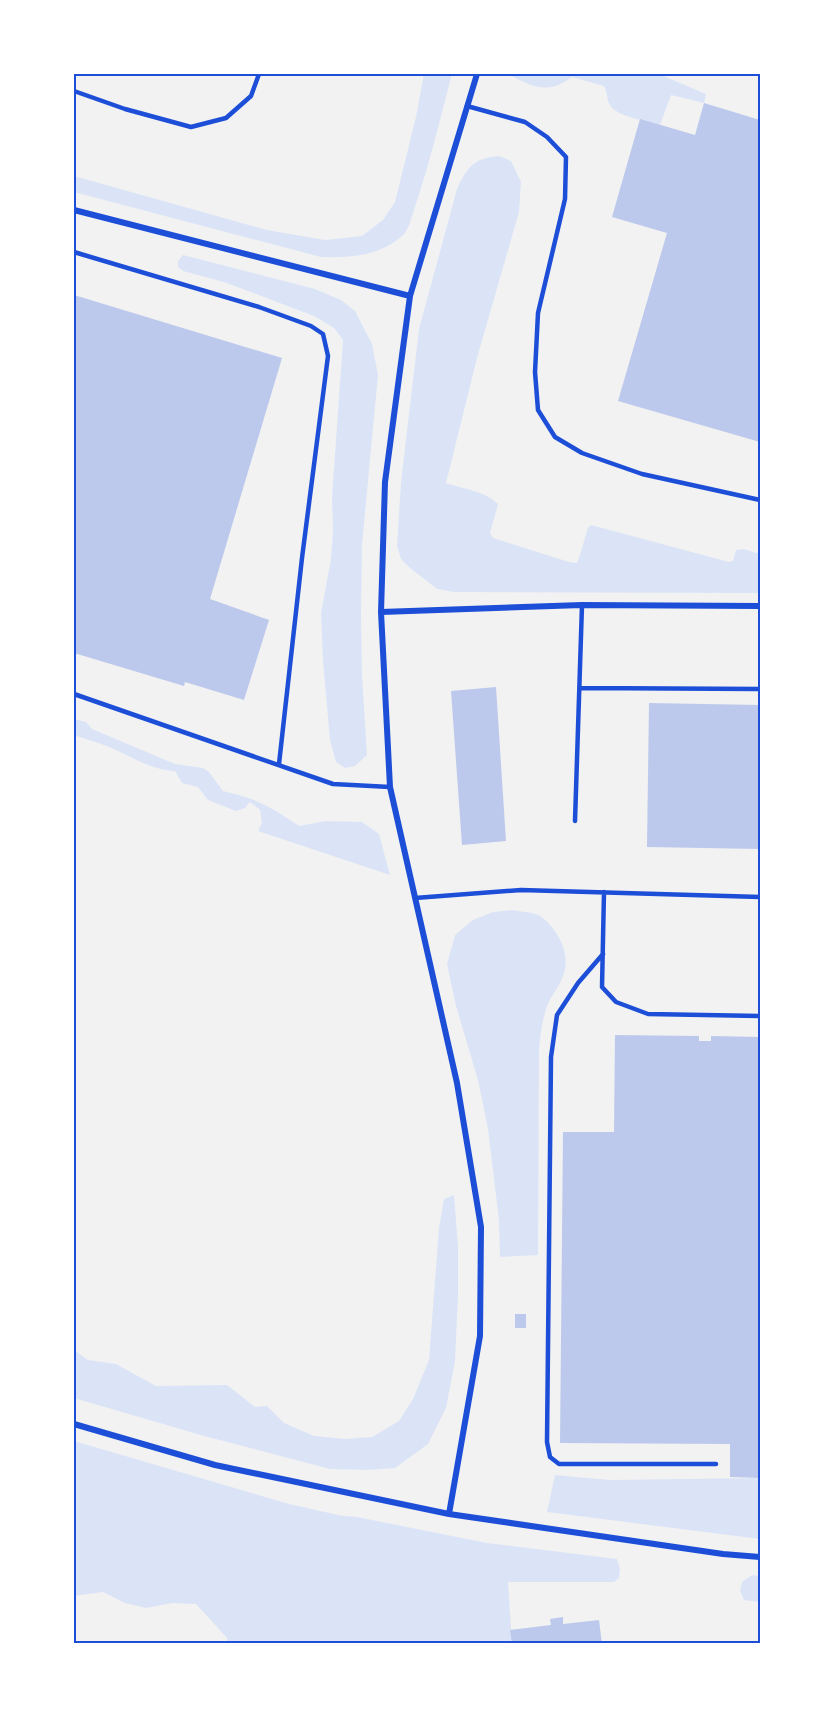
<svg xmlns="http://www.w3.org/2000/svg" width="834" height="1717" viewBox="0 0 834 1717" font-family="Montserrat,sans-serif">
  <style>
    .green { fill: #dbe4f7 }
    .building { fill: #bdc9ec }
    .lines { fill: none; stroke-linecap: round; stroke-linejoin: round }
    .service { stroke: #1d4ed8; stroke-width: 4.5 }
    .minor { stroke: #1d4ed8; stroke-width: 6 }
    .neatline { fill: none; stroke: #1d4ed8; stroke-width: 2 }
  </style>
  <rect width="100%" height="100%" fill="#f2f2f2"/>
  <path class="green" d="M 424,74 L 452,74 C 440,119 429,166 414,210 C 411,218 409,230 403,235 C 381,256 350,258 321,257 L 74,192 L 74,176 L 267,230 L 325,240 L 362,236 L 383,220 L 395,202 L 416,117 Z
    M 508,74 L 659,74 L 706,94 L 704,103 L 671,95 L 660,125 C 647,121 617,117 610,105 C 606,99 608,92 604,86 L 572,77 C 549,95 531,87 508,74 Z
    M 499,156 L 511,161 L 521,182 L 519,212 L 477,358 L 446,483 C 463,489 485,491 498,504 L 490,533 L 493,538 L 569,562 L 576,563 L 578,561 L 588,528 L 591,525 L 729,562 L 733,561 L 736,550 L 744,549 L 760,554 L 760,593 L 454,592 L 437,589 L 410,568 L 401,559 L 397,546 L 401,482 L 419,329 L 457,189 C 467,167 474,158 499,156 Z
    M 183,255 L 315,289 L 341,300 L 355,311 L 372,344 L 378,375 L 362,545 L 361,614 L 362,675 L 367,755 L 355,766 L 345,768 L 336,762 L 330,740 L 323,661 L 321,613 L 331,559 L 333,531 L 332,497 L 343,340 L 334,328 L 314,316 L 224,282 L 183,271 L 178,267 L 178,261 Z
    M 74,719 L 86,722 L 92,729 L 175,764 L 203,768 L 209,772 L 223,791 C 257,799 270,806 299,826 L 325,821 L 362,822 L 379,834 L 390,875 L 258,831 L 262,823 L 260,810 L 250,802 L 245,808 L 236,811 L 208,800 L 198,787 L 182,783 L 175,771 C 150,770 131,756 109,747 C 97,742 85,739 74,735 Z
    M 513,910 C 521,912 534,912 540,916 C 556,927 569,950 565,969 C 563,983 552,993 547,1006 C 542,1021 540,1036 539,1052 L 538,1255 L 500,1257 L 499,1220 L 488,1129 L 478,1080 L 456,1006 L 447,964 L 455,935 L 473,920 L 493,912 Z
    M 454,1195 L 458,1246 L 458,1296 L 455,1361 L 446,1408 L 428,1444 L 395,1468 L 367,1470 L 330,1469 L 204,1436 L 74,1398 L 74,1350 L 88,1360 L 116,1364 L 156,1386 L 227,1385 L 255,1407 L 267,1406 L 284,1423 L 314,1436 L 345,1439 L 372,1437 L 399,1421 L 413,1399 L 429,1360 L 439,1228 L 444,1199 Z
    M 74,1441 L 289,1504 L 343,1516 L 357,1517 L 487,1543 L 617,1559 L 620,1569 L 619,1578 L 614,1582 L 508,1582 L 512,1643 L 227,1643 L 227,1638 L 196,1604 L 172,1603 L 146,1608 L 125,1603 L 103,1592 L 74,1596 Z
    M 555,1475 L 610,1480 L 760,1478 L 760,1539 L 547,1512 Z
    M 752,1575 L 760,1576 L 760,1602 L 744,1600 L 740,1591 L 742,1582 Z"/>
  <path class="building" d="M 704,103 L 760,120 L 760,442 L 618,401 L 667,233 L 612,217 L 640,119 L 695,135 Z
    M 74,295 L 282,358 L 210,599 L 269,620 L 244,700 L 185,682 L 184,686 L 74,653 Z
    M 496,687 L 506,841 L 462,845 L 451,691 Z
    M 649,703 L 760,705 L 760,849 L 647,847 Z
    M 615,1035 L 699,1036 L 699,1041 L 711,1041 L 711,1036 L 760,1037 L 760,1478 L 730,1477 L 730,1444 L 560,1443 L 563,1132 L 614,1132 Z
    M 515,1314 L 526,1314 L 526,1328 L 515,1328 Z
    M 563,1617 L 563,1624 L 599,1620 L 602,1644 L 512,1644 L 510,1630 L 551,1625 L 550,1619 Z"/>
  <g class="lines">
    <path class="service" d="M 74,91 L 125,109 L 191,127 L 226,118 L 251,96 L 259,74
      M 467,106 L 525,122 L 547,137 L 566,157 L 565,199 L 538,313 L 535,372 L 538,410 L 555,437 L 582,453 L 642,474 L 760,500
      M 74,252 L 259,307 L 311,326 L 323,334 L 328,356 L 302,558 L 279,764
      M 580,688 L 760,689
      M 74,694 L 333,784 L 390,787
      M 575,821 L 582,605
      M 604,892 L 602,987 L 616,1002 L 648,1014 L 760,1016
      M 415,898 L 521,890 L 760,897
      M 603,954 L 578,983 L 557,1015 L 551,1057 L 547,1442 L 550,1457 L 559,1464 L 716,1464"/>
    <path class="minor" d="M 74,210 L 410,296
      M 381,612 L 582,605 L 760,606
      M 74,1424 L 215,1465 L 449,1514 L 723,1554 L 760,1557
      M 449,1514 L 480,1336 L 481,1227 L 457,1083 L 390,787 L 381,612 L 385,482 L 410,296 L 477,74"/>
  </g>
  <rect width="834" height="1717" fill="none" stroke="#ffffff" stroke-width="150"/>
  <rect x="75" y="75" width="684" height="1567" class="neatline"/>
</svg>
